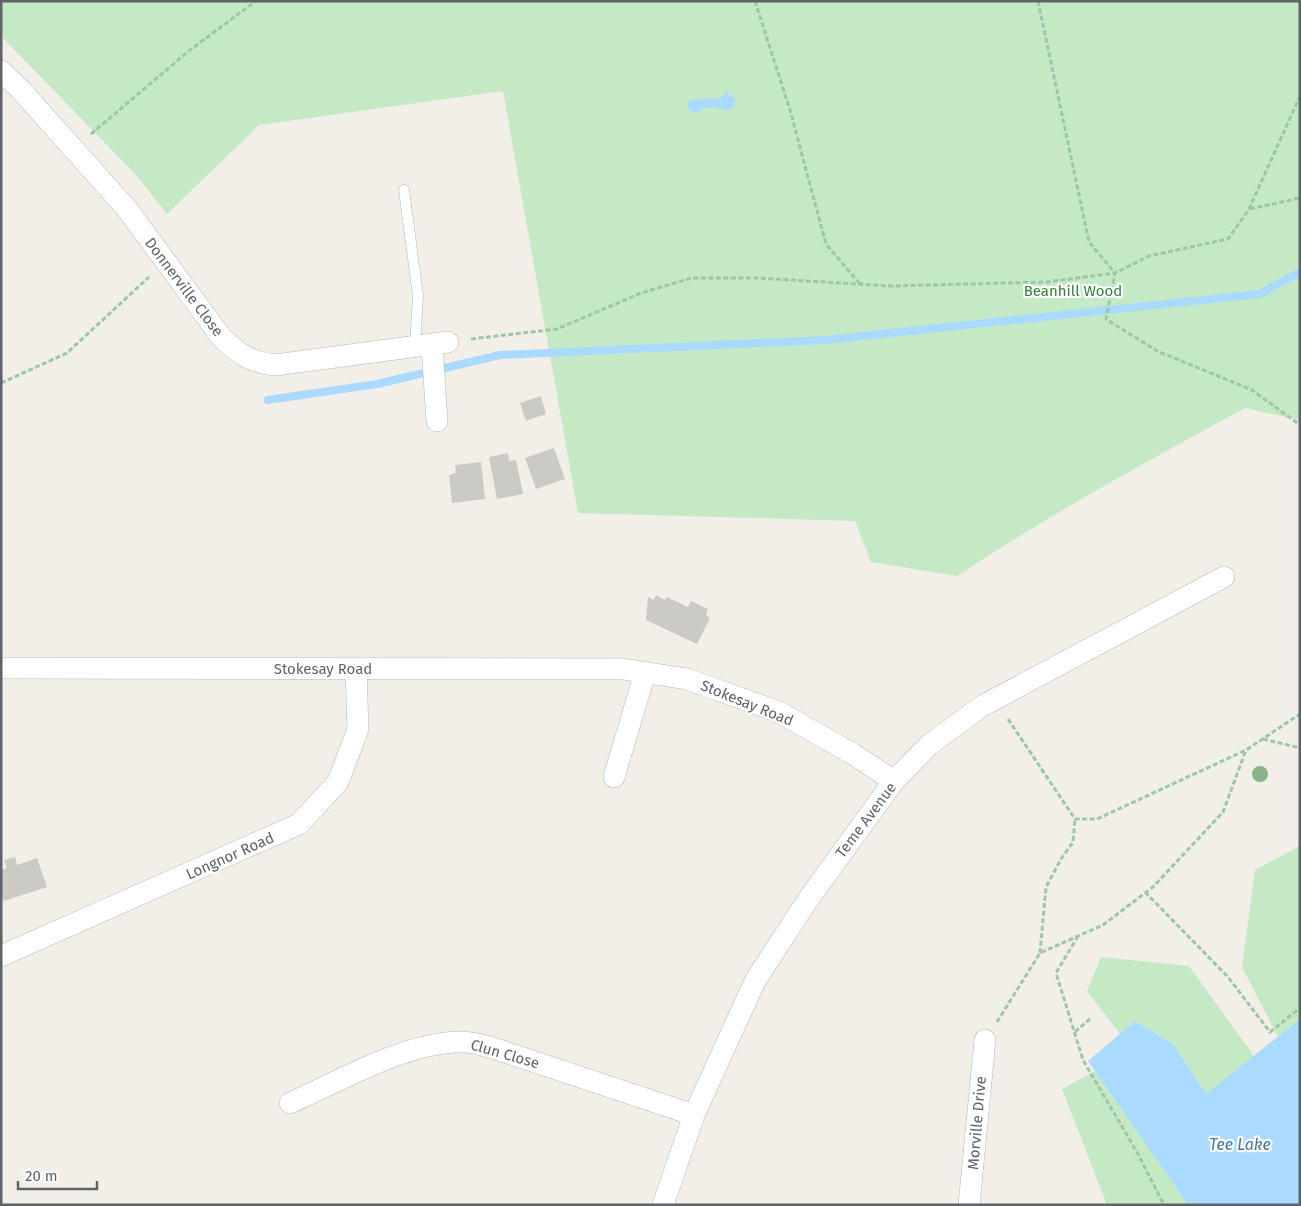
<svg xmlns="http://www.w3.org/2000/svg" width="1301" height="1206" viewBox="0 0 1301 1206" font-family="'Fira Sans',sans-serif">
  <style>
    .green { fill: #c5e8c5 }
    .water { fill: #aadaff }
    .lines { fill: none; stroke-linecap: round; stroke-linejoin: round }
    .stream { stroke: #aadaff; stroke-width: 8 }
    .building { fill: #cccac5 }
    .lane-casing { stroke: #b5b8bc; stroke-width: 11 }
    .street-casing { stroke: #b5b8bc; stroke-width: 22 }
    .path { stroke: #9cc7a9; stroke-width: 3; stroke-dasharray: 5 2.5; stroke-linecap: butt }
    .lane { stroke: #fff; stroke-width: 10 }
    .street { stroke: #fff; stroke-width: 21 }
    .tree { fill: #89b387 }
    .labels { text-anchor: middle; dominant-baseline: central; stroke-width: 4.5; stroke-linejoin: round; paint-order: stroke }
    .street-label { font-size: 15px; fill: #5f6368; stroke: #fff }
    .park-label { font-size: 15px; fill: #348238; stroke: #fff }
    .water-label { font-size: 16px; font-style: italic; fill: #4174aa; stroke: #fff }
  </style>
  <rect width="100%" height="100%" fill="#f1efe8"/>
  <path class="green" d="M 1,1 L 1300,1 L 1300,420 L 1245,408 C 1147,461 1049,515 957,576 L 871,562 L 855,521 L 578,513 L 503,91 L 259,125 L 167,214 L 137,176 L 1,36 Z
    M 1300,846 L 1300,1019 L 1278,1037 L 1242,967 L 1255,870 Z
    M 1101,957 L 1189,966 L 1254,1056 L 1206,1095 L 1173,1044 L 1135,1021 L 1120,1034 L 1087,991 Z
    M 1095,1071 L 1188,1205 L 1107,1205 L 1062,1089 Z"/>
  <path class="water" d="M 726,92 L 735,99 L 734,105 L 729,110 L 707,107 L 696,113 L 690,111 L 687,105 L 689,100 L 720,98 Z
    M 1300,1019 L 1300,1205 L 1188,1205 L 1088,1061 L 1135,1021 L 1173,1044 L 1206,1094 Z"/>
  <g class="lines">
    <path class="stream" d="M 268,400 L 377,384 L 500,355 L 825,340 L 1260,294 L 1300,272"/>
  </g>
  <path class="building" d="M 541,396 L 546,414 L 526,421 L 520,403 Z
    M 554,448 L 565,479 L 536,489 L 525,458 Z
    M 508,453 L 509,461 L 516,460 L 523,494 L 497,499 L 489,457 Z
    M 481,462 L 485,499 L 452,503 L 449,475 L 456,473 L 455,465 Z
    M 656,595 L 665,600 L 667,597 L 688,607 L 691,601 L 708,609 L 706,615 L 710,618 L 697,644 L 646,620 L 648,597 L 654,600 Z
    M 15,857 L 17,865 L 37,858 L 47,887 L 4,901 L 1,893 L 1,870 L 7,868 L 4,860 Z"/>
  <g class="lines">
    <defs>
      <path id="lane" d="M 404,190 L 418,296 L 415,347"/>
      <path id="street" d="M 1,71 L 20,89 L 127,209 L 222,338 C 240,355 250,362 275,365 L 448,342
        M 432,345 L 437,421
        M 1,668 L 623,669 L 687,679 L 779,712 L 853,754 L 894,781
        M 614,777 L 645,673
        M 1,956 L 299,824 L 338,782 L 358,729 L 356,669
        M 290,1103 C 340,1081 404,1043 459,1042 C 469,1041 480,1045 490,1047 L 694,1115
        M 663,1205 L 694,1115 L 755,981 L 807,901 L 894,781 L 929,745 L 982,706 L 1224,577
        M 969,1205 L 985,1040"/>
    </defs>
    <use href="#lane" class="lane-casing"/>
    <use href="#street" class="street-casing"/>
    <path class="path" d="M 755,1 L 790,110 L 826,244 L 860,284
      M 1038,1 L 1089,242 L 1115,273 L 1106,319 L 1157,351 L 1252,390 L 1300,425
      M 91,134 L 190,50 L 256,1
      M 1250,209 L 1300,198
      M 471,339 L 557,329 L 641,293 L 692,278 L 757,278 L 891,286 L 1046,282 L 1115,273 L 1149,256 L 1228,239 L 1249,209 L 1300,96
      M 1,383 L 67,353 L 149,277
      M 1008,719 L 1075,819 L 1097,819 L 1246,750 L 1300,714
      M 1263,739 L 1300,748
      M 1145,892 L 1228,977 L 1270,1032 L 1300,1008
      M 1078,936 L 1056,973 L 1083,1060 L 1138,1154 L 1164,1205
      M 1040,953 L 1046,887 L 1061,859 L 1073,842 L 1075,819
      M 997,1022 L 1040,953 L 1103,925 L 1153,887 L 1223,812 L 1246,750
      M 1075,1032 L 1092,1017"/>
    <use href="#lane" class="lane"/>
    <use href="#street" class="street"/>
  </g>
  <circle class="tree" cx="1260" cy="774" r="8"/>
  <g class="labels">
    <g class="street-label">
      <text transform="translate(184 287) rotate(53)">Donnerville Close</text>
      <text x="323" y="669">Stokesay Road</text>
      <text transform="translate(747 703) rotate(22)">Stokesay Road</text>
      <text transform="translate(866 820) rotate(-53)">Teme Avenue</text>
      <text transform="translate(230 856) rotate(-24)">Longnor Road</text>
      <text transform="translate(505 1054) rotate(16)">Clun Close</text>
      <text transform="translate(977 1123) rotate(-85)">Morville Drive</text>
    </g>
    <g class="park-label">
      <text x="1073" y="291">Beanhill Wood</text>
    </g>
    <g class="water-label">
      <text x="1240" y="1144">Tee Lake</text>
    </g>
  </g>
  <rect width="1301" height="1206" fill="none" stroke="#5f6368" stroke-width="5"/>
  <path d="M18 1181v8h79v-8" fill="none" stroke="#5f6368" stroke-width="2.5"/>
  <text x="25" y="1181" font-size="15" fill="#5f6368" stroke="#ffffff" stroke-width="4" paint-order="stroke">20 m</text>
</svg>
